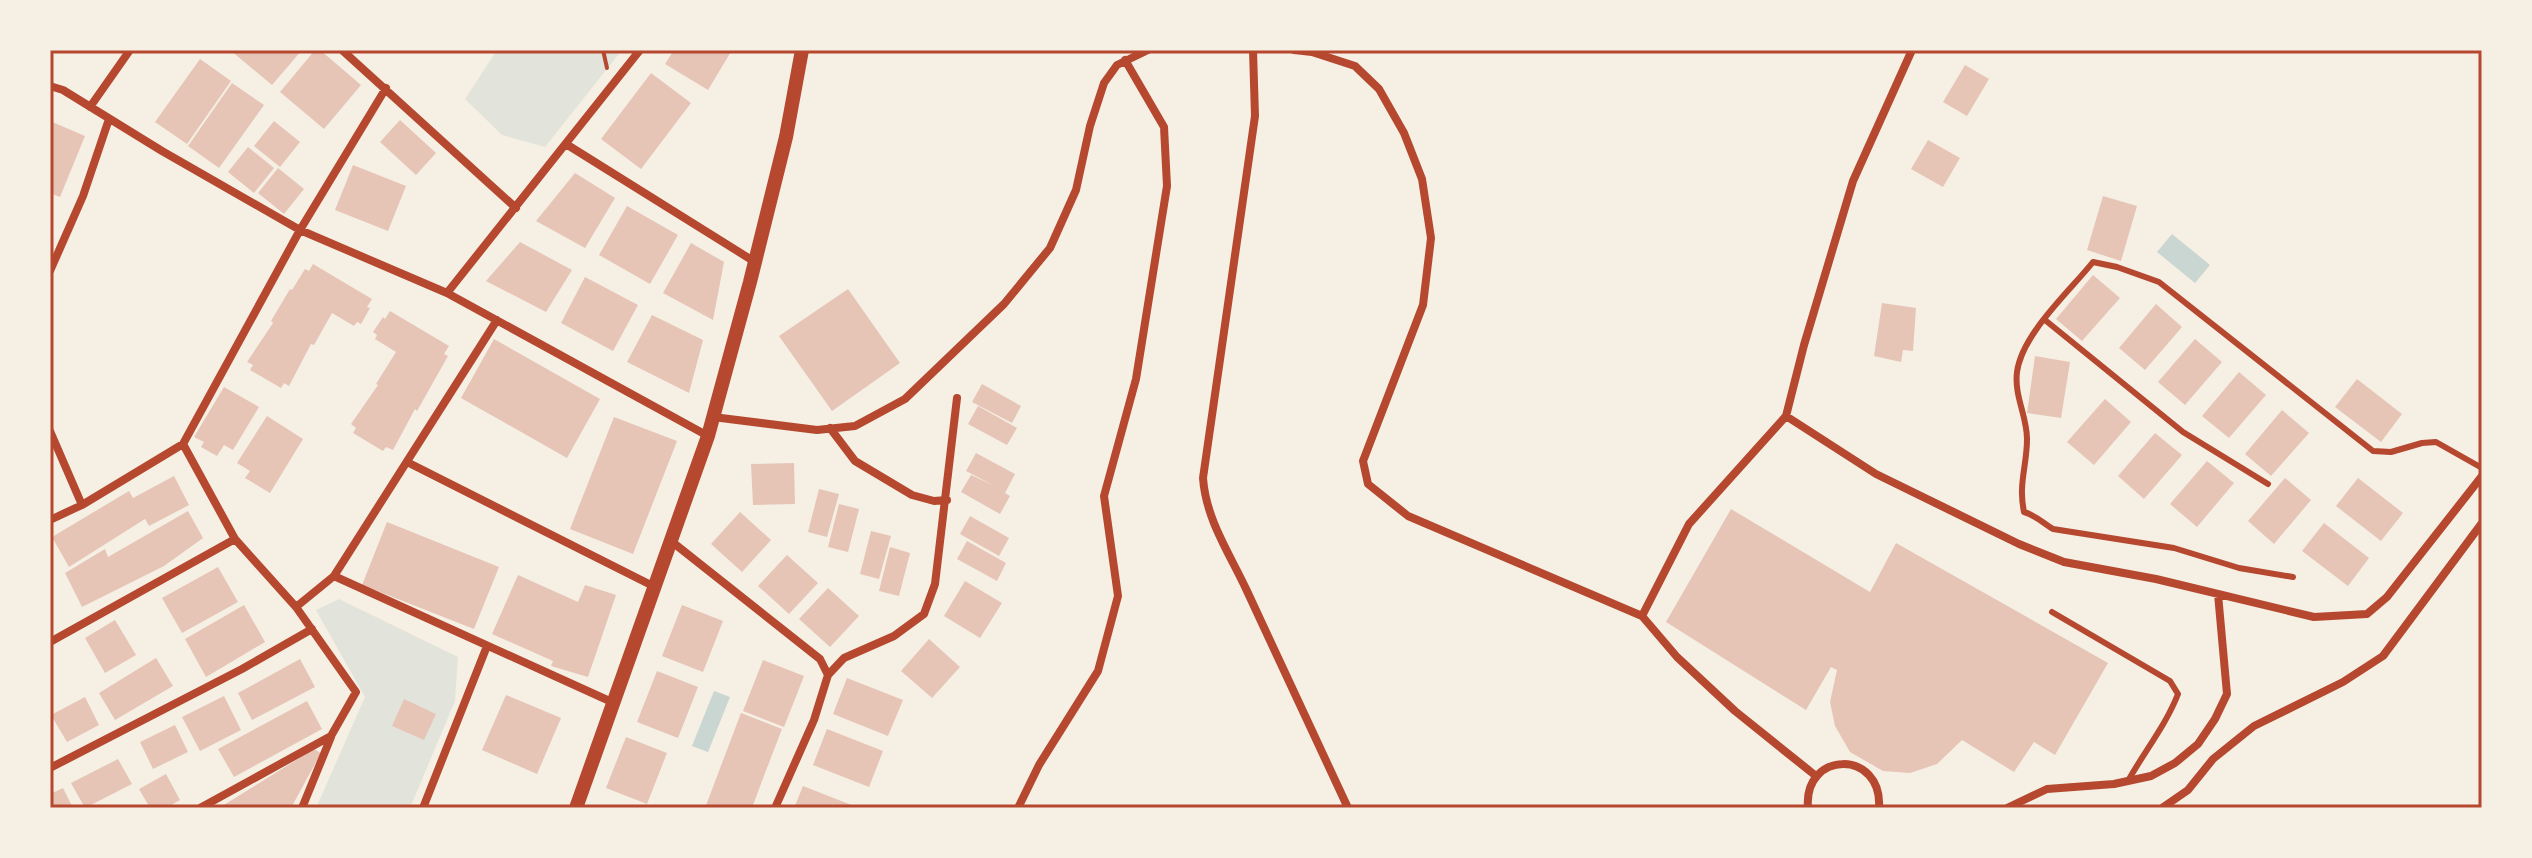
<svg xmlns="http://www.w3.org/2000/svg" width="2532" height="858" viewBox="0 0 2532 858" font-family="'Libre Baskerville',serif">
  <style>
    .green { fill: #e2e4dc }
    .water { fill: #c9d6d2 }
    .building { fill: #e6c5b7 }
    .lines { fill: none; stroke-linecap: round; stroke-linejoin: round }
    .path { stroke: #b5482f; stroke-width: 4 }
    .service { stroke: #b5482f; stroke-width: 6 }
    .minor { stroke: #b5482f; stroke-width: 8 }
    .tertiary { stroke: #b5482f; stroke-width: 14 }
    .neatline { fill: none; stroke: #b5482f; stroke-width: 3 }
  </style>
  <rect width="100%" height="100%" fill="#f6efe4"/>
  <path class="green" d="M 497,50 L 622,50 L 545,147 L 502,135 L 465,99 Z
    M 339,599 L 458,657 L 455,701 L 410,808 L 316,808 L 365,697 L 316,610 Z"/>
  <path class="water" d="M 2172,234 L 2210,265 L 2195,283 L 2157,252 Z
    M 714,691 L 730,697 L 708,752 L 692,746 Z"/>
  <path class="building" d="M 230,50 L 302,50 L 272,85 Z
    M 315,50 L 320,50 L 361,85 L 324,129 L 280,92 Z
    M 674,50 L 732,50 L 708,90 L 665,64 Z
    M 200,59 L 231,81 L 187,144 L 155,122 Z
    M 1965,65 L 1989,79 L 1967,116 L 1943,102 Z
    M 651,73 L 691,103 L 641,169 L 601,139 Z
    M 232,83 L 264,105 L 219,168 L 188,146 Z
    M 400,120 L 436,153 L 416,175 L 380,142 Z
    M 50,121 L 85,136 L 60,197 L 50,193 Z
    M 274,121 L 300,142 L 280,167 L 254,146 Z
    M 1928,140 L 1960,158 L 1943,187 L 1911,169 Z
    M 248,147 L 274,168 L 254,193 L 228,172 Z
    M 353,165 L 406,186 L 388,231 L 335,210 Z
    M 278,168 L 304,189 L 284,214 L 258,193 Z
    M 575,173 L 615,198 L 585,248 L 536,221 Z
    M 2103,196 L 2137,206 L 2121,261 L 2087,250 Z
    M 627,206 L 678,235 L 650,284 L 599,255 Z
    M 520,242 L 572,270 L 546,312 L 486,281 Z
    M 691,243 L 724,262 L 713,320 L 663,293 Z
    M 313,264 L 372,299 L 367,307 L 370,308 L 361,324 L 357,322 L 354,326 L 332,313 L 314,345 L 311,344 L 289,386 L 284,383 L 281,388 L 250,370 L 253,365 L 247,362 L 273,323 L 271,321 L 290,289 L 292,290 L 305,269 L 309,271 Z
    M 2093,275 L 2120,298 L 2082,341 L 2056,319 Z
    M 585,277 L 638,305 L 613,351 L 561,323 Z
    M 848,289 L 900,363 L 832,411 L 779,336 Z
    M 1882,303 L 1916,308 L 1913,351 L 1903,350 L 1901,362 L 1874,356 Z
    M 2156,304 L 2182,327 L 2145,370 L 2119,348 Z
    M 390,311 L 449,346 L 444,354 L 448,356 L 417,411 L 415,409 L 393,450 L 386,447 L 383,451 L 353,433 L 356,428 L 351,424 L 378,385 L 376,384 L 396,352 L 375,339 L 377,335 L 373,332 L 383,317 L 385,319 Z
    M 652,315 L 703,340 L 689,393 L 627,362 Z
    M 494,339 L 600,399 L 567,458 L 461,398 Z
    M 2195,339 L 2222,362 L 2185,405 L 2158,382 Z
    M 2035,356 L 2070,362 L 2061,418 L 2027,413 Z
    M 2239,372 L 2266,395 L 2229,438 L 2202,416 Z
    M 2357,379 L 2402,414 L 2381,442 L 2335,407 Z
    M 982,384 L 1021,406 L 1012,423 L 972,402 Z
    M 224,387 L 259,407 L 233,450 L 224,445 L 217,456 L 201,447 L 204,442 L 194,437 Z
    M 2105,399 L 2131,422 L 2094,465 L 2067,442 Z
    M 978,406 L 1017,428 L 1007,445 L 968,424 Z
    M 2282,410 L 2309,433 L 2271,476 L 2245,454 Z
    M 267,416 L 303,439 L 270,493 L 245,478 L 250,471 L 237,463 Z
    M 614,417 L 677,441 L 633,554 L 570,529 Z
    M 2155,433 L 2182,455 L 2144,499 L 2118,476 Z
    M 976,453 L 1015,474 L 1005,493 L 1010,496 L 1000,514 L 961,492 L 971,475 L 993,485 L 966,471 Z
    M 2207,461 L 2234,483 L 2197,527 L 2170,504 Z
    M 794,463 L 795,504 L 753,505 L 751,464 Z
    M 174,476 L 189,505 L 149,526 L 145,519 L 69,567 L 52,537 L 129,491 L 133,498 Z
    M 2285,478 L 2311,500 L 2274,544 L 2248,521 Z
    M 2358,478 L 2403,513 L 2381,541 L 2336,506 Z
    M 819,489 L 839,494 L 827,537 L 808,532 Z
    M 839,504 L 859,509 L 848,552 L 828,547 Z
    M 1731,509 L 1870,592 L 1896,543 L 2108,663 L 2055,755 L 2034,742 L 2014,772 L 1962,740 L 1937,764 L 1910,773 L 1883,771 L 1850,752 L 1835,726 L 1830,702 L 1837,670 L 1831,667 L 1806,710 L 1666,622 Z
    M 188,511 L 203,538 L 164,566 L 82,607 L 65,573 L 105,549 L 108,557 Z
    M 740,512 L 771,540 L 742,572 L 711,544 Z
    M 970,516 L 1009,538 L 999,556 L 960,534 Z
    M 387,522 L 499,567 L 474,629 L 362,585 Z
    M 2324,523 L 2369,558 L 2348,586 L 2302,551 Z
    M 871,531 L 891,536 L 879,579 L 860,574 Z
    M 967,541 L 1006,563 L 997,581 L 957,559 Z
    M 890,547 L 910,553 L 899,596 L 879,591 Z
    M 787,555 L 818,583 L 789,614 L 758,586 Z
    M 218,567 L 238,602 L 182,633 L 162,598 Z
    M 518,575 L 578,602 L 585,585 L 616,595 L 588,677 L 551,666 L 553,661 L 492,634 Z
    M 965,581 L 1002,603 L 980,638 L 944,616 Z
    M 828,588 L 859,616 L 830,647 L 799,619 Z
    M 244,605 L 265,642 L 206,677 L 185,639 Z
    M 682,605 L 723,621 L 703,672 L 662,656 Z
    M 115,620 L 136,655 L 105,673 L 85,638 Z
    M 929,639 L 960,667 L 932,698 L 901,671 Z
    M 156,658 L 173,686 L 115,720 L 99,693 Z
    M 300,659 L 315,687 L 252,720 L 238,693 Z
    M 763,660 L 804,676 L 784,727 L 743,711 Z
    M 657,671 L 698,687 L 678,738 L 637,722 Z
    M 847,678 L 903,700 L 888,736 L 833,714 Z
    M 506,695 L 561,718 L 537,774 L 482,750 Z
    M 224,696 L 241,730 L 200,751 L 182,717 Z
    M 85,697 L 99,725 L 67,742 L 51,715 Z
    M 404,699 L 436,714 L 424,740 L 392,726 Z
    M 307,701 L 322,729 L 234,777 L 218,749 Z
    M 741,713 L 782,729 L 762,781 L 752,808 L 705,808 Z
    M 175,725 L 188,752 L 153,769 L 140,742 Z
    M 827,729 L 883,751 L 869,787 L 813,765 Z
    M 626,737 L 667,753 L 647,804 L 606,788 Z
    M 314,749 L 321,753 L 291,808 L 219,808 Z
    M 118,759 L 132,784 L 85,808 L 71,783 Z
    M 166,774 L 180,800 L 166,808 L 150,808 L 139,789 Z
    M 803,786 L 859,808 L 794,808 Z
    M 63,788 L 73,808 L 50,808 L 50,794 Z"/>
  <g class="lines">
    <path class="path" d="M 603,50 L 607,68"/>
    <path class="service" d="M 2045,320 L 2183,432 L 2268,484
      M 2293,577 L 2239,568 L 2174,548 L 2053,529 C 2043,523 2035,515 2024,512 C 2018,484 2027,466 2027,439 C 2027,416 2014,396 2017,372 C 2022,334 2069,292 2093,262 L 2117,267 L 2159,282 L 2373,451 L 2391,452 L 2422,443 L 2436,442 L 2482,468
      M 2052,612 L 2170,681 L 2178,694 C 2166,725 2144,752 2128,781"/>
    <path class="minor" d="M 342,50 L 516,208
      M 1253,50 L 1255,116 L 1203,478 C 1206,520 1230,554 1247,591 C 1281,663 1314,736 1348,808
      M 1294,50 L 1312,52 L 1355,66 L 1379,89 L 1404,133 L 1422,179 L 1431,238 L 1423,305 L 1363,461 L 1368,484 L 1408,516 L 1642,616 L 1677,657 L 1735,711 L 1816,776
      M 50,86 L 63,90 L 162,151 L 300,230 L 447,293 L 708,436
      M 90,107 L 130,50
      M 566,144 L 755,262
      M 50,271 L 83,196 L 109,119
      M 447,293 L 640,50
      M 1786,416 L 1876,474 L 2019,544 L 2064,562 L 2156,579 L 2314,617 L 2367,614 L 2387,597 L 2482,476
      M 713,417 L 817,430 L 855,426 L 905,399 L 1004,304 L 1050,248 L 1076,190 L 1090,126 L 1104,83 L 1117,65 L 1148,50
      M 830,428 L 855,461 L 912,495 L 934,501 L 947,500
      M 50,431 L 82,505
      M 183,444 L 235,539 L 296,607 L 356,692 L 331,736 L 200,808
      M 407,462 L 655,587
      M 50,520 L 82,505 L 183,444 L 300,230 L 386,88
      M 671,541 L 820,659 L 828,675 L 814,720 L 775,808
      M 334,576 L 614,703
      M 296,607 L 334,576 L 497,320
      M 1642,616 L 1689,524 L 1786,416 L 1804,345 L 1853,181 L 1912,50
      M 50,642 L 235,539
      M 828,675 L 844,658 L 894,636 L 924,614 L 935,584 L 957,398
      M 50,768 L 242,669 L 312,629
      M 302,808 L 331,737
      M 423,808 L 487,646
      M 1018,808 L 1039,765 L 1098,671 L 1118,596 L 1104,496 L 1136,379 L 1167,186 L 1164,127 L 1125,60
      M 1808,808 C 1803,750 1883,749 1879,808
      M 2007,808 L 2047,789 L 2114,784 L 2151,776 L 2175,763 L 2198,744 L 2215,719 L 2227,694 L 2218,594
      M 2162,808 L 2188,790 L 2213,759 L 2254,726 L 2343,682 L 2383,656 L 2482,523"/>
    <path class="tertiary" d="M 576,808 L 708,436 L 750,282 L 786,137 L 802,50"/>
  </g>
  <rect width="2532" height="858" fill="none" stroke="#f6efe4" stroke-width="104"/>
  <rect x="52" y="52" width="2428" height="754" class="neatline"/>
</svg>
